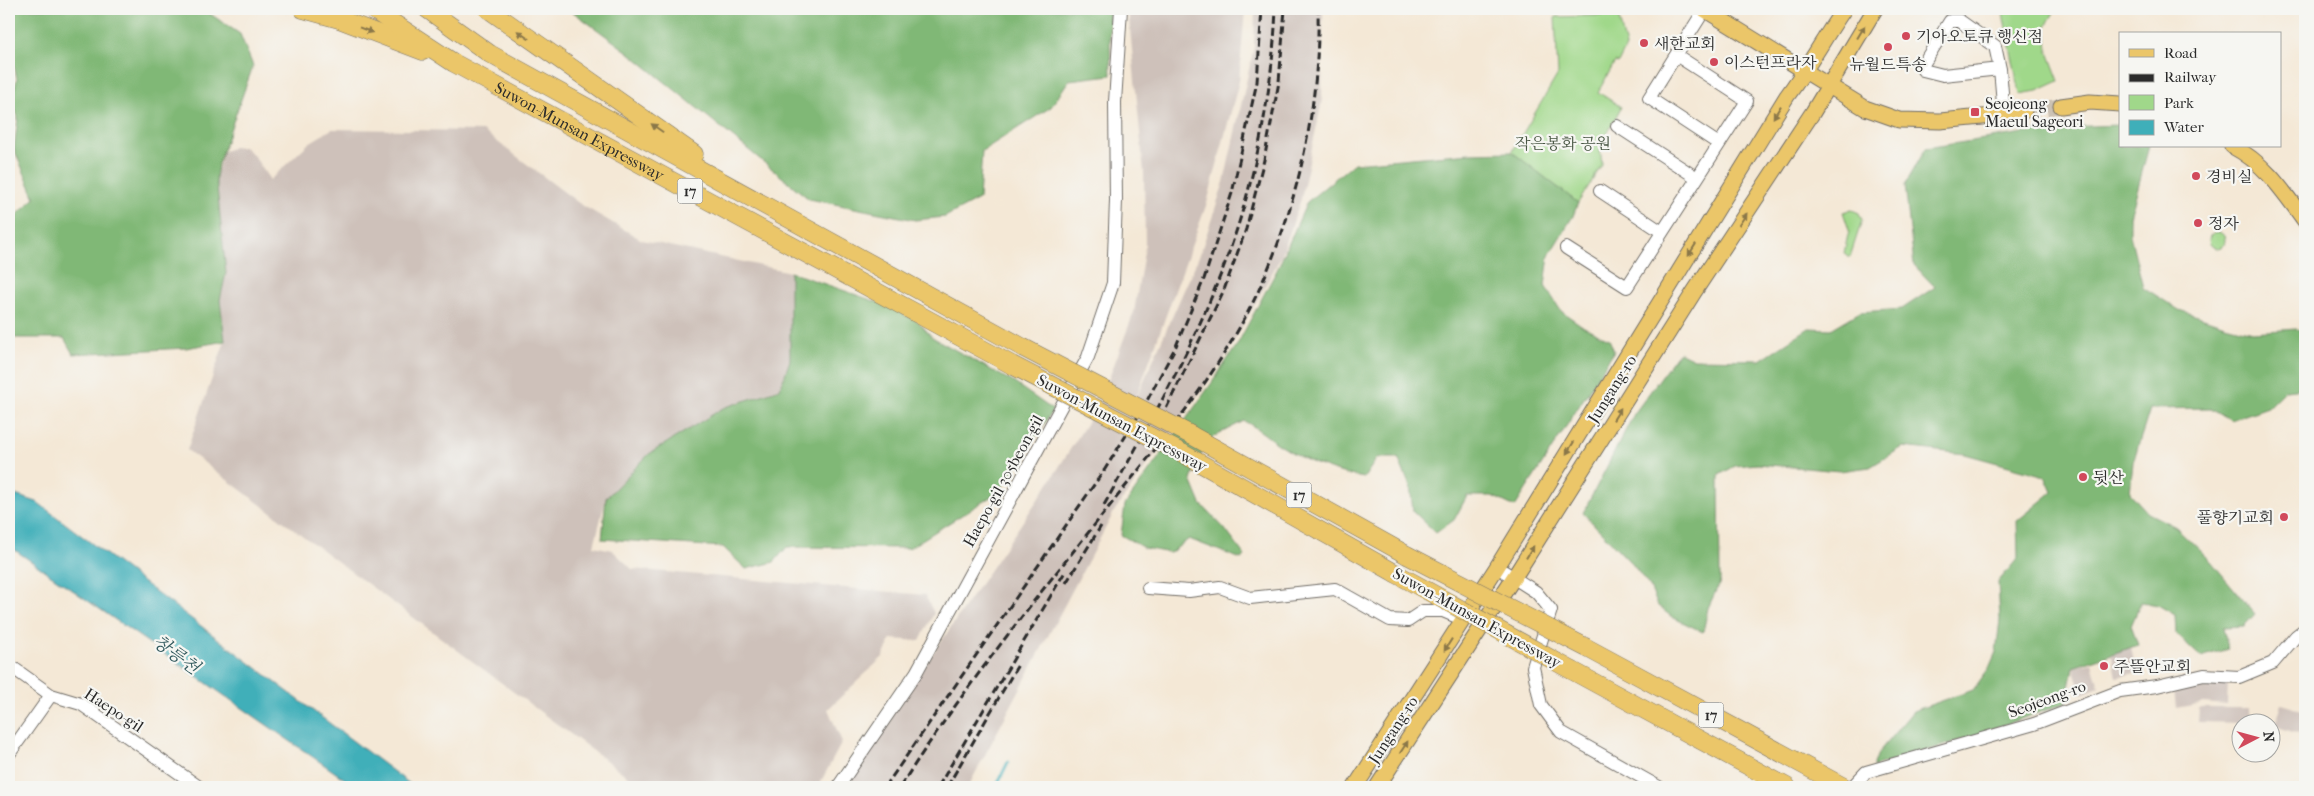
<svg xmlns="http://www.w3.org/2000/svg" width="2314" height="796" viewBox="0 0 2314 796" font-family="'IM FELL French Canon','Noto Serif KR',serif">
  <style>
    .industrial { fill: #cec1ba }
    .green { fill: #a0d88a; stroke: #66825a }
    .forest { fill: #80b876; stroke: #567250 }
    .water { fill: #3fafb9; stroke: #356d72 }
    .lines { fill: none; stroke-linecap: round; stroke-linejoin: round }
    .stream { stroke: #3fafb9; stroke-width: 3 }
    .major-tunnel { stroke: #ccc2b4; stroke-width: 15; stroke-dasharray: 15 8; stroke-linecap: butt }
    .minor-casing { stroke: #716d67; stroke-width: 14 }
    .major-casing { stroke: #716d67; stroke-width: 17 }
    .highway-casing { stroke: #716d67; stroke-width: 19 }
    .minor { stroke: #fff; stroke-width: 12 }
    .major { stroke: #ebc669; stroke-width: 15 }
    .highway { stroke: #ebc669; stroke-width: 18 }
    .rail { stroke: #2b2b2b; stroke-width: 3; stroke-dasharray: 8 4; stroke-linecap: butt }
    .highway-bridge-casing { stroke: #716d67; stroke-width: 19; stroke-linecap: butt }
    .highway-bridge { stroke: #ebc669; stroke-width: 18 }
    .oneway { fill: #8b784a }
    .poi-dot { fill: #d1495b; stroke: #f6f6f2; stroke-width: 2 }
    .labels { text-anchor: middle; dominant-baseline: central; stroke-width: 4.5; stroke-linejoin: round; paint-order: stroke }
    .shield { fill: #f6f6f2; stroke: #686867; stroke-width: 1 }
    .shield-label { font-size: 15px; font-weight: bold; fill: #2b2b2b }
    .poi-label { font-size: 16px; fill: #2b2b2b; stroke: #f6f6f2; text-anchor: start }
    .street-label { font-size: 16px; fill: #2b2b2b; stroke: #f6f6f2 }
    .park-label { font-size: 16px; fill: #485643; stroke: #f6f6f2 }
    .water-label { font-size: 18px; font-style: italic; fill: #32595d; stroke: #f6f6f2 }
  </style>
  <rect width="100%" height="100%" fill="#f6f6f2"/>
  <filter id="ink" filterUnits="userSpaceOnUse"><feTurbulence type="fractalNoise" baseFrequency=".02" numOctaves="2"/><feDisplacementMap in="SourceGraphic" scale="10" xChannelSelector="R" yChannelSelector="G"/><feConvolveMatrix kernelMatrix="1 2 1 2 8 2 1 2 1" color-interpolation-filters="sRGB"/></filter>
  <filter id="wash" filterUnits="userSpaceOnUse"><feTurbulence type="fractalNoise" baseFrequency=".0096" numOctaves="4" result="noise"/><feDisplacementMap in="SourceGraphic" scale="20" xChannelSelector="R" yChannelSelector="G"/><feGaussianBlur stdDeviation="1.12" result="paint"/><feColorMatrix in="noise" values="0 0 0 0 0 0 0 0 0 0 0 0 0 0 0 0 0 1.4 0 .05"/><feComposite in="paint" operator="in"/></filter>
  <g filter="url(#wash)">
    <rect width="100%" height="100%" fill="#f4e8d6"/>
    <path class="industrial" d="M 1128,9 L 1245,9 L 1239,81 L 1207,203 L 1134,403 L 1200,254 L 1224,182 L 1254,47 L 1255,9 L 1323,9 L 1322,101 L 1301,199 L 1282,255 L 1224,360 L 1115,510 L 968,787 L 842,787 L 1049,483 L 1100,402 L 1134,312 L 1145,246 L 1144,173 Z
      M 332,129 L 483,131 L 580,204 L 642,240 L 790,272 L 790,360 L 780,389 L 723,408 L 606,498 L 594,546 L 612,550 L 632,569 L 925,595 L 934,613 L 920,641 L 891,639 L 883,657 L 828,709 L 842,742 L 818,787 L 642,787 L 187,450 L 225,341 L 220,300 L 226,273 L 216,178 L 222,152 L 234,147 L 244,147 L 254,156 L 270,180 L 309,143 Z
      M 2131,647 L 2136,673 L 2116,677 L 2111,652 Z
      M 2092,663 L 2099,687 L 2082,694 L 2073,667 Z
      M 2228,681 L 2227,705 L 2203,703 L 2176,708 L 2174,690 Z
      M 2282,704 L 2305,711 L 2305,736 L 2275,726 Z
      M 2199,708 L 2250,708 L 2248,723 L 2198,722 Z"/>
    <path class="green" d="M 2002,9 L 2056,9 L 2046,26 L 2048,52 L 2059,81 L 2037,91 L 2020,94 Z
      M 1618,15 L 1626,47 L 1618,63 L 1615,62 L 1598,92 L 1621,107 L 1600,148 L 1602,165 L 1578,203 L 1512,152 L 1558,74 L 1555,17 Z
      M 1852,210 L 1859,213 L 1862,220 L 1850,257 L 1844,253 L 1849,230 L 1843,212 Z
      M2209 240a8 8 0 1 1 16 0a8 8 0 1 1-16 0Z"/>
    <path class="forest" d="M 9,9 L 203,9 L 240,34 L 253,66 L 218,164 L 216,178 L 226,273 L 220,300 L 225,341 L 186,348 L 73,354 L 64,338 L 9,338 L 9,222 L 35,198 L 14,149 L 18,118 L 12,98 L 17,79 L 9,42 Z
      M 569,9 L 1109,9 L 1111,75 L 1069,80 L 1051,107 L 982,151 L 979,199 L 945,217 L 915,220 L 809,199 L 628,52 Z
      M 2120,125 L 2120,146 L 2149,146 L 2130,217 L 2130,235 L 2143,287 L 2179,310 L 2225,325 L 2252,332 L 2297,329 L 2305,333 L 2305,388 L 2285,390 L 2268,407 L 2231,420 L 2211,408 L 2150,409 L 2133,462 L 2130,493 L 2148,513 L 2176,527 L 2210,560 L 2255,614 L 2244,626 L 2223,627 L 2228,649 L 2201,657 L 2176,634 L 2175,615 L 2158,605 L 2141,602 L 2131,626 L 2138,645 L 2073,667 L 2066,703 L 1964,739 L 1873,767 L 1878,753 L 1913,711 L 1973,690 L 1989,668 L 1996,652 L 2000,620 L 1998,582 L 2018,558 L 2017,521 L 2052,492 L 2045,476 L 1965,454 L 1903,447 L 1870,467 L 1840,471 L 1758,464 L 1735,466 L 1719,475 L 1720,582 L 1708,608 L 1703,632 L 1672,617 L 1658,606 L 1650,587 L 1633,565 L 1583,513 L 1634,414 L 1679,352 L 1694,359 L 1760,360 L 1809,328 L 1831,329 L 1860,312 L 1902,309 L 1935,287 L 1914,265 L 1905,185 L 1926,148 L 2062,127 Z
      M 1512,152 L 1578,203 L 1573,216 L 1549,255 L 1545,286 L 1561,311 L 1584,327 L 1609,339 L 1614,351 L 1515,507 L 1492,496 L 1467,496 L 1454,520 L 1436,533 L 1413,511 L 1410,486 L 1398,458 L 1377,458 L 1364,478 C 1339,474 1304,461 1283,447 C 1269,439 1260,429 1244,421 L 1207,440 L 1191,480 L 1201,504 L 1224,528 L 1245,556 L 1241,559 L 1189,539 L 1170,553 L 1144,548 L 1121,535 L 1125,505 L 1211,384 L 1237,345 L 1278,268 L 1307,202 L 1354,163 L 1470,153 Z
      M 790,272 L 880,303 L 918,321 L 932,337 L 1013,382 L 1053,410 L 1000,491 L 909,548 L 787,547 L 774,562 L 746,569 L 723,547 L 602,539 L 606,498 L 649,454 L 723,408 L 780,389 L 790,360 Z"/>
    <path class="water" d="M 9,493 L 37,502 L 414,787 L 356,787 L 9,546 Z"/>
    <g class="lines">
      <path class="stream" d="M 996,787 L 1008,762"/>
    </g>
  </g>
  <g filter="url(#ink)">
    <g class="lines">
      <path class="major-tunnel" d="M 2024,111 L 2061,106"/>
      <defs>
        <path id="minor" d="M 1676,55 L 1649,98 L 1719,144
          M 2000,69 L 1943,75 L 1923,70 L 1922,66 L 1950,21 L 1960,21 L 1995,46 L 2000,69 L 2004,115
          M 1617,126 L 1697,178
          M 1600,191 L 1662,232
          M 1566,248 L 1627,287 L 1747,101 L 1676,55 L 1705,9
          M 1497,567 L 1536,592 L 1551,610 L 1533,667 L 1541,705 L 1561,732 L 1659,787
          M 1148,588 L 1189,591 L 1220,587 L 1250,598 L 1335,589 L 1390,620 L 1408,621 L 1423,611 L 1443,611 L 1464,620
          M 9,665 L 51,695 L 81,704 L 199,787
          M 9,754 L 51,695
          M 838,787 L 916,673 L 1088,357 L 1113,283 L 1116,200 L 1115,102 L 1121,9
          M 1852,787 L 1866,772 L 2034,724 L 2120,691 L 2157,686 L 2204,675 L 2239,677 L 2273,663 L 2296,636 L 2305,629"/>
        <path id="major" d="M 1704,9 L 1865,108 L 1899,120 L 1940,121 L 2004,115 L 2024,111
          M 2061,106 L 2090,102 L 2120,104
          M 2232,146 C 2265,163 2284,192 2305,221
          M 1355,787 L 1497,567 L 1787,96 C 1808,68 1824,38 1844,9
          M 1377,787 L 1518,571 L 1694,292 L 1813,112 L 1875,9"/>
        <g id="highway">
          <path d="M 303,9 L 339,19 L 423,51"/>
          <path id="s1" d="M 372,9 L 454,63 L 1012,365"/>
          <path d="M 427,9 L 490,54 L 1022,347"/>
          <path d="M 488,9 L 694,154"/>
          <path d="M 1191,435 L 1407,555"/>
          <path d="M 1182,453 L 1395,573"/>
          <path d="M 1587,648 L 1844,787"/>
          <path d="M 1573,671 L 1787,787"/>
        </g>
      </defs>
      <use href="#minor" class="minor-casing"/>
      <use href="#major" class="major-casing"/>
      <use href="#highway" class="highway-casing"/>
      <use href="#minor" class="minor"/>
      <use href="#major" class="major"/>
      <use href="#highway" class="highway"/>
      <path class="rail" d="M 1161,419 L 1224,290 L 1246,229 L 1264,160 L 1279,82 L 1285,9
        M 1104,505 C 1147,429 1190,353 1222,271 C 1254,189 1272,97 1276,9
        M 1066,583 L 1101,526
        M 885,787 L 1105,469 L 1142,410 L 1176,346 L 1204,279 L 1232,193 L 1257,82 L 1262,9
        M 900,787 C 961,692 1030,605 1100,518 C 1159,444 1224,369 1262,283 C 1300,197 1320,102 1318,9
        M 938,787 L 1066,570
        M 947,787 L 1019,663"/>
      <defs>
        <path id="highway-bridge" d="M 1022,347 L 1191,435
          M 1012,365 L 1182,453
          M 1407,555 L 1587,648
          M 1395,573 L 1573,671"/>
      </defs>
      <use href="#highway-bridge" class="highway-bridge-casing"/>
      <use href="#highway-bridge" class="highway-bridge"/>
    </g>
    <defs><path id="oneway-solid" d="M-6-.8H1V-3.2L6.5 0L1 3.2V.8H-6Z" transform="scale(1.25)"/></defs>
    <g class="oneway">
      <use href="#oneway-solid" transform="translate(366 30) rotate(21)"/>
      <use href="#oneway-solid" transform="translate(1861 32) rotate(-59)"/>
      <use href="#oneway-solid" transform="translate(523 35) rotate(-145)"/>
      <use href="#oneway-solid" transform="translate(1777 112) rotate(122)"/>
      <use href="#oneway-solid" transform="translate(657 128) rotate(-145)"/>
      <use href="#oneway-solid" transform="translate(1743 219) rotate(-56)"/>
      <use href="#oneway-solid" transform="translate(1692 250) rotate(122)"/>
      <use href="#oneway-solid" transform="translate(1617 414) rotate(-58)"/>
      <use href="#oneway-solid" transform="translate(1570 448) rotate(122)"/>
      <use href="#oneway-solid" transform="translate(1530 552) rotate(-58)"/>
      <use href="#oneway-solid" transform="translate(1448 645) rotate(122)"/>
      <use href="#oneway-solid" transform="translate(1404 747) rotate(-57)"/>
    </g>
  </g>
  <g class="poi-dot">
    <circle cx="1906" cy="36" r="5"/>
    <circle cx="1644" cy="43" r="5"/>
    <circle cx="1888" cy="47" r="5"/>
    <circle cx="1714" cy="62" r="5"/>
    <rect x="1970" y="107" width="10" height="10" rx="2.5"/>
    <circle cx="2196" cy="176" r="5"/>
    <circle cx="2198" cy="223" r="5"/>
    <circle cx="2083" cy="477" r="5"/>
    <circle cx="2284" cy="517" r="5"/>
    <circle cx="2104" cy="666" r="5"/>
  </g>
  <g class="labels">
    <g class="shield">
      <rect x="677.5" y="178.5" width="25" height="25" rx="4"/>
      <rect x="1286.5" y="482.5" width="25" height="25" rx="4"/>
      <rect x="1698.5" y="702.5" width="25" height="25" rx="4"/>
    </g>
    <g class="shield-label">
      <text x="690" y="191">17</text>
      <text x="1299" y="495">17</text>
      <text x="1711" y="715">17</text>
    </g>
    <g class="poi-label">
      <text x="1916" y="36">기아오토큐 행신점</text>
      <text x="1654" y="43">새한교회</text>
      <text x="1724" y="62">이스턴프라자</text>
      <text x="1888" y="64" text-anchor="middle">뉴월드특송</text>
      <text x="1985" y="103">Seojeong<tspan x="1985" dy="18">Maeul Sageori</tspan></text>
      <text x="2206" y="176">경비실</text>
      <text x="2208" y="223">정자</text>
      <text x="2093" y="477">뒷산</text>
      <text x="2274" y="517" text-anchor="end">풀향기교회</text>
      <text x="2114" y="666">주뜰안교회</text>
    </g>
    <g class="street-label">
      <text stroke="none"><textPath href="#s1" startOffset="241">Suwon-Munsan Expressway</textPath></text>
      <text transform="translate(1612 389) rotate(-58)">Jungang-ro</text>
      <text transform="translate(1122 423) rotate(28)">Suwon-Munsan Expressway</text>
      <text transform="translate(1003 481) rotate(-61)">Haepo-gil 305beon-gil</text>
      <text transform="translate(1477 618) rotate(29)">Suwon-Munsan Expressway</text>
      <text transform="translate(2047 699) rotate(-20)">Seojeong-ro</text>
      <text transform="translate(114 710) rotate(33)">Haepo-gil</text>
      <text transform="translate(1393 730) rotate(-57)">Jungang-ro</text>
    </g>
    <g class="park-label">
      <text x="1563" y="143">작은봉화 공원</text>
    </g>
    <g class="water-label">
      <text transform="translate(176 655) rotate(36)">창릉천</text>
    </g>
  </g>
  <rect width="2314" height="796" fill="none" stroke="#f6f6f2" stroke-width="30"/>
  <rect x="2119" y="32" width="162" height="115" fill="#f6f6f2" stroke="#a5a5a2"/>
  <rect x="2129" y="49" width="25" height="8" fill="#ebc669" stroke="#a5a5a2"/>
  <text x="2164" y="58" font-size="15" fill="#2b2b2b">Road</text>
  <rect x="2129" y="74" width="25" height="8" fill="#2b2b2b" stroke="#a5a5a2"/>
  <text x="2164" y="82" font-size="15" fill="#2b2b2b">Railway</text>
  <rect x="2129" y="95" width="25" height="15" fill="#a0d88a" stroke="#a5a5a2"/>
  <text x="2164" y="108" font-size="15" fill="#2b2b2b">Park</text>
  <rect x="2129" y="120" width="25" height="15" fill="#3fafb9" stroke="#a5a5a2"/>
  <text x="2164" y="132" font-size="15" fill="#2b2b2b">Water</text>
  <g transform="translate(2256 738) rotate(84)"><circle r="24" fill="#f6f6f2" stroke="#a5a5a2"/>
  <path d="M0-4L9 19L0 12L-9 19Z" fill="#d1495b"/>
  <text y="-8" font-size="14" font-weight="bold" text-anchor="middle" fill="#2b2b2b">N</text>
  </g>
</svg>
